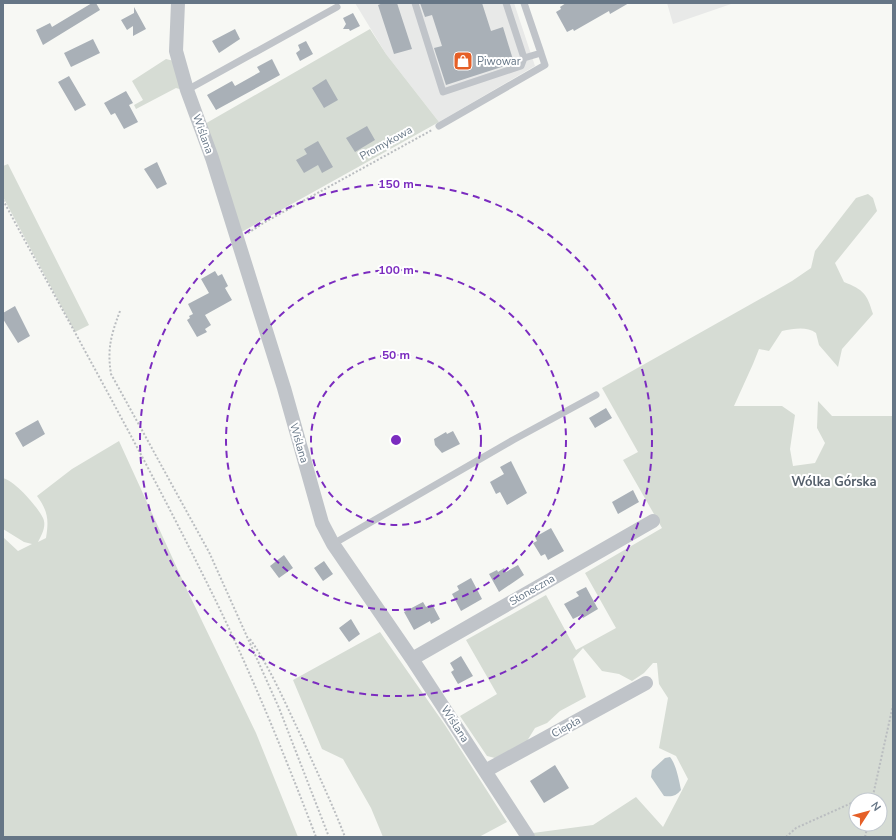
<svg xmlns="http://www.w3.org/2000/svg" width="896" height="840" viewBox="0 0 896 840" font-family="'Nunito Sans',sans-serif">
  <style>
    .built { fill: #e8e9e8 }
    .green { fill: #d6dcd4; fill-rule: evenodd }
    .water { fill: #b9c4c9 }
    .building { fill: #a9b0b7 }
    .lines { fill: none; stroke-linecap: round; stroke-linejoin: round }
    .path { stroke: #babdc0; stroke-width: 2; stroke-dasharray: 2 2; stroke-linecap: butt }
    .lane { stroke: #c0c4c9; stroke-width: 7 }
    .street { stroke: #c0c4c9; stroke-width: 14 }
    .ring { fill: none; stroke: #7b2cbf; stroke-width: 2; stroke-dasharray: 7 5 }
    .labels { text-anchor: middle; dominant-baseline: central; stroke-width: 4; stroke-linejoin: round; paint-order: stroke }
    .poi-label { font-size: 11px; fill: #667686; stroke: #fff; text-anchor: start }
    .street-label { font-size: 11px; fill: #667686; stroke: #fff }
    .quarter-label { font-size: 13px; font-weight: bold; fill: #545f6b; stroke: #fff }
    .centre { fill: #7b2cbf; stroke: #fff; stroke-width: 2 }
    .ring-label { font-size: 12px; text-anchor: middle; font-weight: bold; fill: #7b2cbf; stroke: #fff; stroke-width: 4; stroke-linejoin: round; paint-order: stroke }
  </style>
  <rect width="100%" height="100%" fill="#f7f8f4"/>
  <path class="built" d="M 355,3 L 514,3 L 535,66 L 439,122 L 386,54 Z
    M 667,3 L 734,3 L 673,24 Z"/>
  <path class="green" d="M 370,29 L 386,54 L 439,122 L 238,234 L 203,125 Z
    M 166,59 L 174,61 L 183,90 L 176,88 L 136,109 L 134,105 L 143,100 L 132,81 Z
    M 8,164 L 89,325 L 75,332 L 3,197 L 3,166 Z
    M 868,194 L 873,198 L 877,211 L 835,263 L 844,282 C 864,290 867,294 873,314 L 842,349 L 838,367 L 819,345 L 816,333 C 806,326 794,329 782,331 L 769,351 L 759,349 L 753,364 L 734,406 L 782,406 L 795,415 L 790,449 L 793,466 L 815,463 L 825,443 L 817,428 L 818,401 L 832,416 L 893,416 L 893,837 L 535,837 L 533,833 L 593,825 L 636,797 L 663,827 L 688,779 L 676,756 L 659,748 L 668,698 L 659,684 L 657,663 L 653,663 L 644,673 L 632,681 L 619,674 L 602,671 L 583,648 L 573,659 L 586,697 L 560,711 L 547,723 L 535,728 L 527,741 L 495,758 L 487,756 L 460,716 L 497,694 L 466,640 L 546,595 L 576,650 L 616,628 L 585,573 L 662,528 L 623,460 L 638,452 L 602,388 L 792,281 L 811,268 L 815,251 L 856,198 ZM 856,800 L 880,800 L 880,824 L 856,824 Z
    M 119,441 L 188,592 L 256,733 L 298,837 L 3,837 L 3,537 L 18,551 L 32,544 L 24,542 L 3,529 L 3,478 C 16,482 37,506 43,518 C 47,526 41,536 38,542 L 46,538 C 49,520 48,511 37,496 L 72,469 Z
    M 380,632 L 445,725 L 507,822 L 479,837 L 383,837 L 371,808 L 343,759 L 322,749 L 293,680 Z"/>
  <path class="water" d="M 670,757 C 676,764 679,780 681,790 C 676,796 672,797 664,796 L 651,777 L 652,770 L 665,758 Z"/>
  <path class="building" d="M 92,3 L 96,3 L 100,10 L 43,45 L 36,30 L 50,23 L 52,27 Z
    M 383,3 L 397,3 L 412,49 L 394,54 L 378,5 Z
    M 420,3 L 482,3 L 491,31 L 503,27 L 514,63 L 446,85 L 434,48 L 442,46 L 432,15 L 425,17 Z
    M 566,3 L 629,3 L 610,14 L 609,11 L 574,31 L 573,29 L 567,32 L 556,12 L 561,9 L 560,7 Z
    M 134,7 L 146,29 L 133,36 L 133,26 L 127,30 L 121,20 L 134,13 Z
    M 353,13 L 360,26 L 350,31 L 349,29 L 343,29 L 346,24 L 343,18 Z
    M 235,29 L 240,39 L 219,53 L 212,41 Z
    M 93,39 L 100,53 L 71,67 L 64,53 Z
    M 306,41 L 313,54 L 300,61 L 296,53 L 300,50 L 298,45 Z
    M 272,59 L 280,75 L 216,110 L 207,95 L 232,81 L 235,86 L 260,72 L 257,67 Z
    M 69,76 L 86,105 L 75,111 L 58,82 Z
    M 326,79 L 338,100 L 324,108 L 312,88 Z
    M 126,91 L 133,103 L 129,105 L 138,122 L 124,129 L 115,113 L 111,115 L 104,103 Z
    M 367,126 L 375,140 L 355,152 L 346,138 Z
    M 318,141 L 333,167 L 322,173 L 318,165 L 304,173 L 296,160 L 307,154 L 304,149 Z
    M 157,162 L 167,184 L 157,189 L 144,169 Z
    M 215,271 L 218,276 L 222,274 L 228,286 L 225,288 L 232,300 L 205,315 L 211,325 L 205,329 L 207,332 L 197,337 L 187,320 L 190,318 L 189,316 L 193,314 L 188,304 L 209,293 L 201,279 Z
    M 15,306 L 30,336 L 18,343 L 3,319 L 3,313 Z
    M 606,408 L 612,418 L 595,428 L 589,418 Z
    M 38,420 L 45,434 L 23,447 L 15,433 Z
    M 453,431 L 460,444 L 442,453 L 435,445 L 434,439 L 446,432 L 447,434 Z
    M 511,461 L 527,493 L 507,505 L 500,492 L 496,494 L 490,482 L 504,474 L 500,467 Z
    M 633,490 L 639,502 L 618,514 L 612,502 Z
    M 551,528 L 564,551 L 548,560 L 545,554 L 541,556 L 533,543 L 537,541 L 535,537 Z
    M 284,555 L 293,568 L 279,578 L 270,566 Z
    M 324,561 L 333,574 L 323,581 L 314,568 Z
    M 518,565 L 524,575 L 499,592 L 489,574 L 497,570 L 498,572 L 504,568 L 506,572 Z
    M 471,578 L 482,599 L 461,611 L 452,594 L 459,590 L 457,586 Z
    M 586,587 L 598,609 L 583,618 L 581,615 L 573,619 L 564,604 L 579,596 L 576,592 Z
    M 423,602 L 426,607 L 432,604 L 440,619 L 431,624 L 430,621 L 414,630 L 404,612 Z
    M 351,619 L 360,634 L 349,642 L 339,628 Z
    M 461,656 L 473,676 L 458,684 L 451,672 L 454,670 L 450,663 Z
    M 555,765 L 569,788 L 544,803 L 530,781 Z"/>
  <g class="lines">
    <path class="path" d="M 3,200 C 70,325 140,448 203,575 C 246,660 282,748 316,837
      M 248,233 L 265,222 L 432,130
      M 120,311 C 111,335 107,349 111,374 L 209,552 L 279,708 L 329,837
      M 250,639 C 271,669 285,703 301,736 C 316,770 332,803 345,837
      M 860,800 L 873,796
      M 872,800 L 893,705
      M 786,837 L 796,828 L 856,801
      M 865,837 L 868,824"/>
    <path class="lane" d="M 415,3 L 443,92 L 521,66 L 524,58 L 541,53 L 524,3
      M 506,3 L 524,58
      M 187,90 L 337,7
      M 439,126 L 545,65 L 541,53
      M 333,544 L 513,440 L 596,395"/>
    <path class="street" d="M 178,3 L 176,51 L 187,90 L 212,158 L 284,388 L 322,523 L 333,544 L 412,659 L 528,837
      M 412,659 L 653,521
      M 485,771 L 646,683"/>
  </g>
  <g class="ring">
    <circle cx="396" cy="440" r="85"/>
    <circle cx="396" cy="440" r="170"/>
    <circle cx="396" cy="440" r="256"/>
  </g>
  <defs>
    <symbol id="shop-square" viewBox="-11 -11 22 22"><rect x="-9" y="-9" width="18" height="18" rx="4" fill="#e55f27" stroke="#fff"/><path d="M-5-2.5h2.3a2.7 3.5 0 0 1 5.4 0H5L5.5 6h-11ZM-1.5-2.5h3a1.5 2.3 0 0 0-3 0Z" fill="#fff"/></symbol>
  </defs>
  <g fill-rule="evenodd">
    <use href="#shop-square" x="452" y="50" width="22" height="22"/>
  </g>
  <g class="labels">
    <g class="poi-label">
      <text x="477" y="61">Piwowar</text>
    </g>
    <g class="street-label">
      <text transform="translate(203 134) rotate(70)">Wiślana</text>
      <text transform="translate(386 143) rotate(-29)">Promykowa</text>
      <text transform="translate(299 443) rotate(74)">Wiślana</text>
      <text transform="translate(532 590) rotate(-30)">Słoneczna</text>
      <text transform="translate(455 724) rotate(57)">Wiślana</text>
      <text transform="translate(566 727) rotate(-29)">Ciepła</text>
    </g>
    <g class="quarter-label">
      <text x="834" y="482">Wólka Górska</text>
    </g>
  </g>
  <circle cx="396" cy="440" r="6" class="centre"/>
  <g class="ring-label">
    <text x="396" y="188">150 m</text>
    <text x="396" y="274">100 m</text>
    <text x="396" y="359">50 m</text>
  </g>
  <rect width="896" height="840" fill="none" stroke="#667686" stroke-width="8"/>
  <g transform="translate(868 812) rotate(54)"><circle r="19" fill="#ffffff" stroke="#c2c8cf"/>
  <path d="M0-3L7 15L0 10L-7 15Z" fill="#e55f27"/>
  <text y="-6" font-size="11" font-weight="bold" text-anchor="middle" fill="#667686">N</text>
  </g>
</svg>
